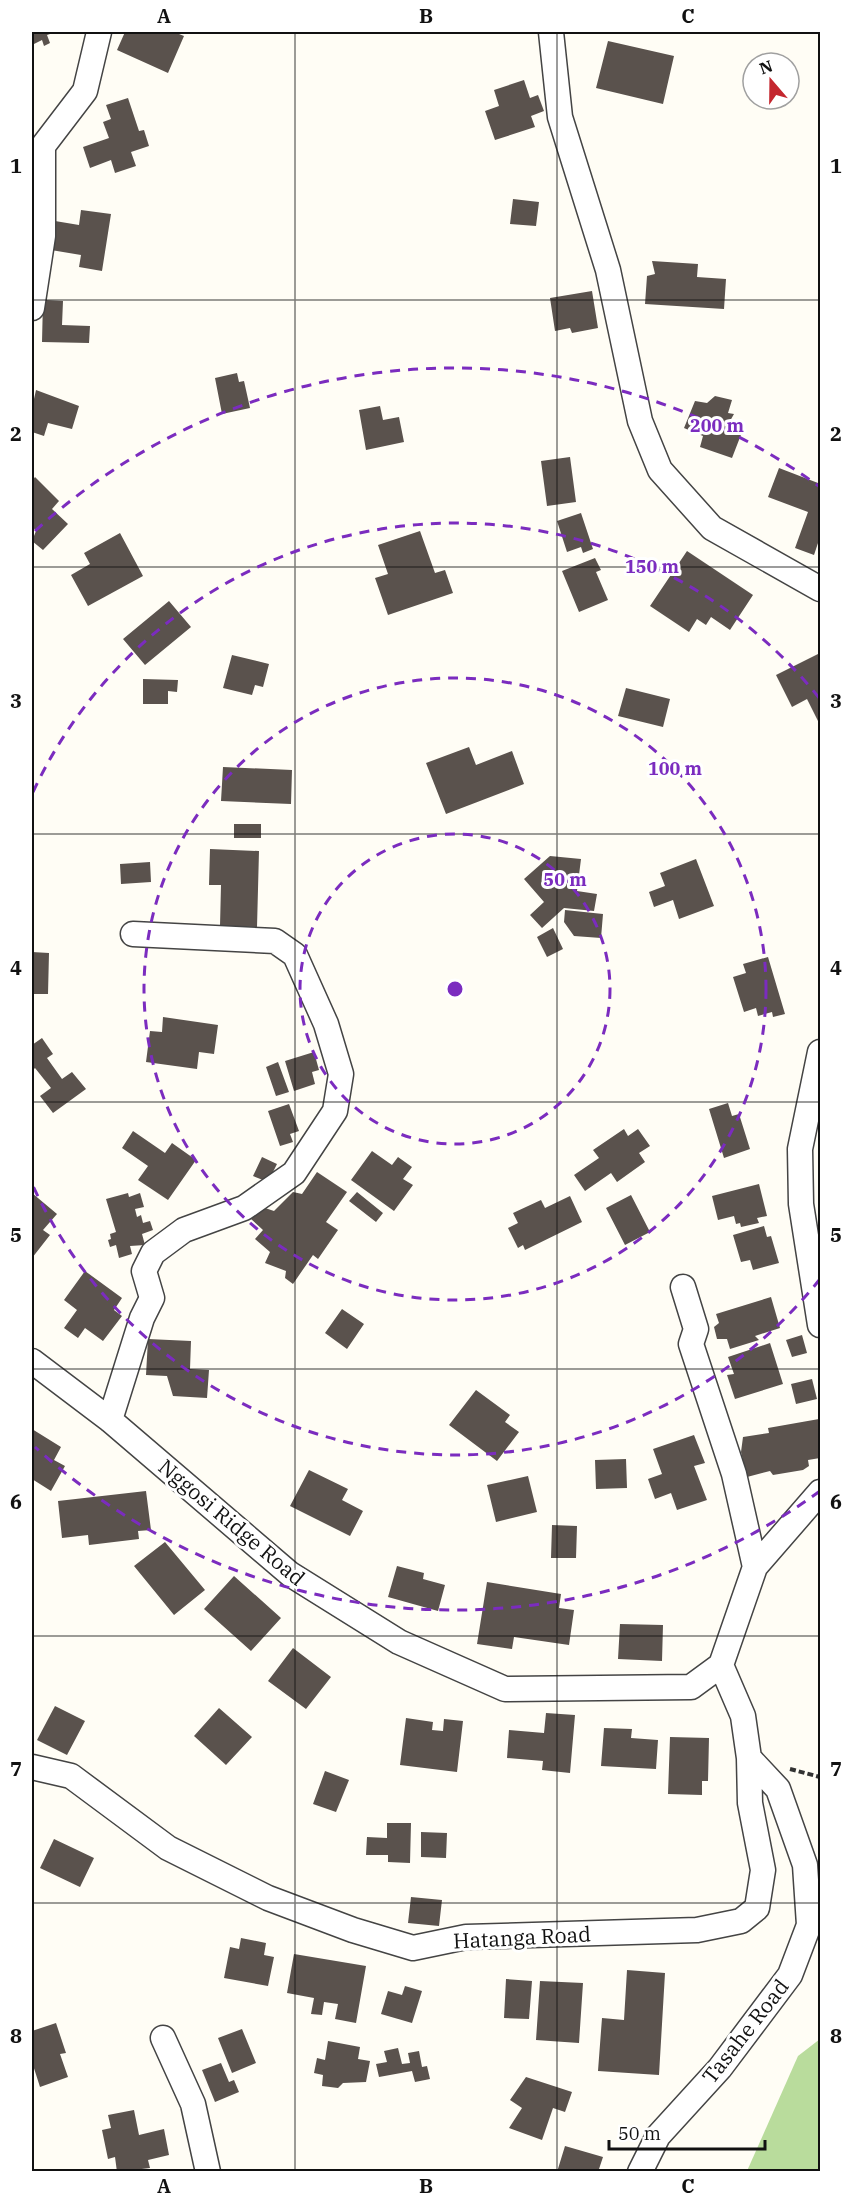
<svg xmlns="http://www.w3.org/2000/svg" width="852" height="2203" viewBox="0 0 852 2203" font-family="'IBM Plex Serif',serif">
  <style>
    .forest { fill: #b9dc9c }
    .building { fill: #5a524d }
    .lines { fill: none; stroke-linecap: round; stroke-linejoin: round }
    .minor-casing { stroke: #444; stroke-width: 27 }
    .path { stroke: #333; stroke-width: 4; stroke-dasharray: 6 3; stroke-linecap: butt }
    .minor { stroke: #fff; stroke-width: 24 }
    .grid { fill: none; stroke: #111; stroke-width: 1.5; stroke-opacity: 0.55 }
    .ring { fill: none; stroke: #7b2cbf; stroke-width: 3; stroke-dasharray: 10 8 }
    .labels { text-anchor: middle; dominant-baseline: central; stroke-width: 6; stroke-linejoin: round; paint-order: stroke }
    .street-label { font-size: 21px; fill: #111; stroke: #fff }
    .centre { fill: #7b2cbf; stroke: #fff; stroke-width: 3 }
    .ring-label { font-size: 18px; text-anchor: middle; font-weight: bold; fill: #7b2cbf; stroke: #fff; stroke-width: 6; stroke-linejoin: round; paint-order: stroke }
    .neatline { fill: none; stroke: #111; stroke-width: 2 }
    .grid-label { font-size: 20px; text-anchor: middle; font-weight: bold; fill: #111 }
  </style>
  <rect width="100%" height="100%" fill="#fffdf5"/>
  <path class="forest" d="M 820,2039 L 820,2171 L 747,2171 L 798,2056 Z"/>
  <path class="building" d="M 32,32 L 56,32 L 47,35 L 50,43 L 44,46 L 42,40 L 32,45 Z
    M 125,32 L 174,32 L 184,36 L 168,73 L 117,50 Z
    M 608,41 L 674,56 L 663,104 L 596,88 Z
    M 524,80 L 530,98 L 538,95 L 544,111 L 531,116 L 535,127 L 495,140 L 485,111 L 499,106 L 494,90 Z
    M 128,98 L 139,131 L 144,130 L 149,146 L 131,152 L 136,166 L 115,173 L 111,160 L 90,168 L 83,147 L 109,138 L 103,122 L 111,119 L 106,105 Z
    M 513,199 L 539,202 L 536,226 L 510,224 Z
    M 81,210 L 111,214 L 102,271 L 79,267 L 81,255 L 51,250 L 55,221 L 79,225 Z
    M 652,261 L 698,264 L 697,277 L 726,279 L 724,309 L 645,304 L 647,276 L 655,274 Z
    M 592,291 L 598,328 L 572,333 L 570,328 L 555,331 L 550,298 Z
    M 43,300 L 63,301 L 62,325 L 90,326 L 89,343 L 42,342 Z
    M 237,373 L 239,382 L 244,381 L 250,408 L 222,414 L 215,378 Z
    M 36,390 L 79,406 L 72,429 L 48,423 L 44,436 L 32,432 L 32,408 Z
    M 715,396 L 732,400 L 728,413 L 734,414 L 730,421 L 744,427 L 732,458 L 700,447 L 703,436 L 684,428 L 695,401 L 707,403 Z
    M 380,406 L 383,420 L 399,417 L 404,442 L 366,450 L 359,410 Z
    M 570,457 L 576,502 L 547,506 L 541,461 Z
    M 779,468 L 818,483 L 820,478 L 820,537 L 814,555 L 795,548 L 808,512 L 768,497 Z
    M 35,477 L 59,501 L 52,509 L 68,524 L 43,550 L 32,541 L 36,531 L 32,526 L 32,481 Z
    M 581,513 L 593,549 L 583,553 L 581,547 L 567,552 L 557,521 Z
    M 420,531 L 435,573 L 445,570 L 453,593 L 388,615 L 375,578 L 388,574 L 378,545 Z
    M 120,533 L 143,576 L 88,606 L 71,575 L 90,564 L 84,553 Z
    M 687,551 L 753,595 L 730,630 L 711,617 L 706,625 L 697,619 L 689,632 L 650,606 Z
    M 595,558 L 601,570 L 596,572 L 608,600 L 579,612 L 562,571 Z
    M 169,601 L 191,627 L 145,665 L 123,639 Z
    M 820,653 L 820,725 L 807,699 L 792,707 L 776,675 Z
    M 232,655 L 269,664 L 263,687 L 255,685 L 252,695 L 223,688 Z
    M 143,679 L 178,680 L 177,692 L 168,691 L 168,704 L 143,704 Z
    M 626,688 L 670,699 L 663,727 L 618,716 Z
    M 469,747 L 476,765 L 512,751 L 524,784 L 446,814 L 426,763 Z
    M 223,767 L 292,770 L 291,804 L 221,801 Z
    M 234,824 L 261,824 L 261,838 L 234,838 Z
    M 210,849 L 259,851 L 257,927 L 220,926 L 221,885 L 209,885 Z
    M 550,856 L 581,859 L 577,891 L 597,894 L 594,911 L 564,908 L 542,928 L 530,915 L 544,902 L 524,879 Z
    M 696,859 L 714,906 L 679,919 L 673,900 L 654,907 L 649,892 L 665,886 L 660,873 Z
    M 150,862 L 151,882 L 121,884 L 120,864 Z
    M 565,910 L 603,914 L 601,938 L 574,936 L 564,922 Z
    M 553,928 L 563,949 L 547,957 L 537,937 Z
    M 32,952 L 49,953 L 48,994 L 32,994 Z
    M 768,957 L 785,1014 L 773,1017 L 772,1012 L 758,1016 L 756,1008 L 744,1012 L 733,977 L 746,973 L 743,964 Z
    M 163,1017 L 218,1025 L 214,1054 L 199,1052 L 197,1069 L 146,1062 L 150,1031 L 162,1032 Z
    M 42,1038 L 53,1054 L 47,1058 L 62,1079 L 72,1072 L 86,1089 L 53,1113 L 40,1096 L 51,1088 L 35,1068 L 32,1071 L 32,1045 Z
    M 314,1052 L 319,1070 L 312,1072 L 315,1084 L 294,1091 L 285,1061 Z
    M 278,1062 L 289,1092 L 276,1096 L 266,1067 Z
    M 728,1103 L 732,1116 L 739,1114 L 750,1149 L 724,1158 L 709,1109 Z
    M 289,1104 L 299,1131 L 290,1134 L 293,1142 L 280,1146 L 268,1111 Z
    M 624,1129 L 628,1136 L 638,1129 L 650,1146 L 639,1153 L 645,1162 L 617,1182 L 611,1173 L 585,1191 L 574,1175 L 599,1158 L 593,1150 Z
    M 133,1131 L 165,1153 L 172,1143 L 196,1160 L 168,1200 L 138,1180 L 148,1166 L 122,1148 Z
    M 372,1151 L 392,1165 L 398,1157 L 412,1167 L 403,1179 L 413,1185 L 394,1211 L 351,1180 Z
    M 262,1157 L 277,1164 L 268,1182 L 253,1176 Z
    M 317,1172 L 347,1192 L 326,1222 L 338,1230 L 318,1259 L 313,1255 L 293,1284 L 285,1278 L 286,1271 L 265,1263 L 270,1252 L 255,1239 L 263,1230 L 251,1219 L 262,1207 L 274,1211 L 293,1192 L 302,1194 Z
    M 759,1184 L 767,1216 L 757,1218 L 759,1223 L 741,1227 L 740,1223 L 736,1224 L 734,1216 L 718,1220 L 712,1196 Z
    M 357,1192 L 383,1213 L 376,1222 L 349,1201 Z
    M 32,1193 L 57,1214 L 43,1230 L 50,1235 L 32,1258 Z
    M 128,1193 L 129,1197 L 140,1193 L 144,1207 L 135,1209 L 137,1217 L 141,1215 L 143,1223 L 150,1221 L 153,1230 L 142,1234 L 145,1245 L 130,1246 L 132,1254 L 119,1258 L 116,1245 L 110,1247 L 108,1240 L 111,1239 L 110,1234 L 116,1232 L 106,1199 Z
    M 631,1195 L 650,1232 L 625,1245 L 606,1208 Z
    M 570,1196 L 582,1222 L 525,1250 L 523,1245 L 518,1248 L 508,1228 L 518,1223 L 513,1213 L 541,1200 L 545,1208 Z
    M 764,1226 L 767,1237 L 771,1236 L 779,1263 L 753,1270 L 750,1260 L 741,1262 L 733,1235 Z
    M 85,1271 L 122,1298 L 114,1310 L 122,1316 L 103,1341 L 85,1328 L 78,1338 L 64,1328 L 77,1310 L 64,1300 Z
    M 771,1297 L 780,1328 L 755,1336 L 759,1340 L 730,1349 L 727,1339 L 717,1339 L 714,1327 L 719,1323 L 716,1314 Z
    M 342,1309 L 364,1324 L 347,1349 L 325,1333 Z
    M 802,1335 L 807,1353 L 792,1357 L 786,1340 Z
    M 148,1339 L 191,1341 L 190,1369 L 209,1370 L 207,1398 L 173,1396 L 167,1376 L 146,1375 Z
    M 770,1343 L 783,1384 L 735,1399 L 727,1375 L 734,1374 L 728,1357 Z
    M 812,1379 L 817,1399 L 796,1404 L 791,1384 Z
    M 476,1390 L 510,1415 L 505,1422 L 519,1432 L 497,1461 L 449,1425 Z
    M 819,1419 L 820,1458 L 808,1460 L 809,1466 L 803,1470 L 773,1475 L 770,1471 L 747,1477 L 741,1452 L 743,1437 L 769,1433 L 768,1428 Z
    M 32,1429 L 61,1447 L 54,1460 L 65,1466 L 51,1491 L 32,1479 Z
    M 694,1435 L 705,1463 L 694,1466 L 707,1500 L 677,1510 L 671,1493 L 655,1499 L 648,1479 L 662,1474 L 653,1449 Z
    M 626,1459 L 627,1488 L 596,1489 L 595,1460 Z
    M 309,1470 L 348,1489 L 342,1500 L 363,1511 L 350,1536 L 290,1506 Z
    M 528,1476 L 537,1512 L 496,1522 L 487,1485 Z
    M 146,1491 L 151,1530 L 138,1531 L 139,1539 L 89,1545 L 88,1535 L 62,1538 L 58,1501 Z
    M 552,1525 L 577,1526 L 576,1558 L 551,1558 Z
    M 165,1542 L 205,1590 L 174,1615 L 134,1566 Z
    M 397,1566 L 424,1573 L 423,1579 L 445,1585 L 438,1611 L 388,1597 Z
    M 234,1576 L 281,1618 L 251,1651 L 204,1609 Z
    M 487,1582 L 561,1594 L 559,1608 L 574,1610 L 569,1645 L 514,1637 L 512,1649 L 477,1644 Z
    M 620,1624 L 663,1625 L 662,1661 L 618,1659 Z
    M 293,1648 L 331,1677 L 306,1709 L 268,1681 Z
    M 55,1706 L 85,1721 L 67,1755 L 37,1740 Z
    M 219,1708 L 252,1737 L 226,1765 L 194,1736 Z
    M 546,1713 L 575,1715 L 570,1773 L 542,1770 L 543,1761 L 507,1758 L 509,1730 L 544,1733 Z
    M 406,1718 L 433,1722 L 432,1730 L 443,1731 L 444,1719 L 463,1721 L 457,1772 L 400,1765 Z
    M 604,1728 L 632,1729 L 631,1738 L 658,1740 L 656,1769 L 601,1766 Z
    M 670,1737 L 709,1738 L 708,1781 L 702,1781 L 702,1795 L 668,1794 Z
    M 325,1771 L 349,1780 L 336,1812 L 313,1804 Z
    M 387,1823 L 411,1823 L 410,1863 L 388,1862 L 388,1855 L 366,1855 L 367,1837 L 387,1838 Z
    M 421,1832 L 447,1833 L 446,1858 L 421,1857 Z
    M 54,1839 L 94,1858 L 80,1887 L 40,1868 Z
    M 411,1897 L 442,1900 L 439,1926 L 408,1923 Z
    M 241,1938 L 266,1943 L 264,1955 L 274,1957 L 268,1986 L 224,1978 L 230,1947 L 239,1949 Z
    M 294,1954 L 366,1966 L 356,2023 L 335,2019 L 338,2004 L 324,2002 L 322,2015 L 311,2014 L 314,1998 L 287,1993 Z
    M 627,1970 L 665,1973 L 659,2075 L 598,2071 L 602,2018 L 624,2020 Z
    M 506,1979 L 532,1981 L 529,2019 L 504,2018 Z
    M 540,1981 L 583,1983 L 579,2043 L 536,2040 Z
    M 405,1986 L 422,1991 L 412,2023 L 381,2014 L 388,1991 L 402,1995 Z
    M 56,2023 L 66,2053 L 60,2054 L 68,2077 L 40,2087 L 32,2062 L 32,2031 Z
    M 242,2029 L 256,2063 L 232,2073 L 218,2038 Z
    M 328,2041 L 360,2047 L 358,2059 L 370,2061 L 366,2082 L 343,2083 L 338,2088 L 322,2086 L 323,2075 L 314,2073 L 317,2058 L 325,2060 Z
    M 398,2048 L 402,2064 L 410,2063 L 408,2053 L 419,2051 L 422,2067 L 427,2066 L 430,2079 L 415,2082 L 412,2071 L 379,2077 L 376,2064 L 387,2062 L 384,2051 Z
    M 221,2063 L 229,2082 L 234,2080 L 239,2092 L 215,2102 L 202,2070 Z
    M 526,2077 L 572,2092 L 565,2112 L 553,2108 L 542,2140 L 509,2128 L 522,2108 L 510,2100 Z
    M 134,2110 L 139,2135 L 164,2129 L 169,2155 L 148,2160 L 150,2168 L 117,2172 L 115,2157 L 108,2159 L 102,2130 L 111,2128 L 108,2115 Z
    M 565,2146 L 603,2157 L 598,2172 L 557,2172 Z"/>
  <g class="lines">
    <defs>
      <path id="minor" d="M 551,32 L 560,117 L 608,270 L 640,421 L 660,470 L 712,528 L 820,589
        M 32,308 L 43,236 L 43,146 L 85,91 L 99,32
        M 820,1052 L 800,1149 L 801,1204 L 820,1325
        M 683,1287 L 696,1329 L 691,1344 L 734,1474 L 755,1567
        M 32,1361 L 110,1420 L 290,1574 L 399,1642 L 505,1689 L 691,1687 L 721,1665
        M 110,1420 L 142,1318 L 152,1298 L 144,1271 L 153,1253 L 184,1230 L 244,1208 L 294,1173 L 335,1111 L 341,1074 L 326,1024 L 295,955 L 275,941 L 133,934
        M 32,1767 L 71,1776 L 168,1848 L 268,1898 L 353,1930 L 413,1948 L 466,1937 L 697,1930 L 741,1921 L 757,1908 L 763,1870 L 750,1803 L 749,1758
        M 163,2038 L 193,2104 L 208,2172
        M 640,2172 L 658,2136 L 720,2068 L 790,1975 L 809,1925 L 805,1865 L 778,1789 L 749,1758 L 743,1716 L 721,1665 L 755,1567 L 820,1492"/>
    </defs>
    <use href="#minor" class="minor-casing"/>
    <path class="path" d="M 790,1769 L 820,1777"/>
    <use href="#minor" class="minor"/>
  </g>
  <path class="grid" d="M 295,32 L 295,2172M 557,32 L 557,2172M 32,300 L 820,300M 32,567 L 820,567M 32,834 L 820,834M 32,1102 L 820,1102M 32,1369 L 820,1369M 32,1636 L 820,1636M 32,1903 L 820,1903"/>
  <g class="ring">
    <circle cx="455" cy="989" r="155"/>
    <circle cx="455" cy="989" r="311"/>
    <path d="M820 1279A466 466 0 0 1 33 1186M33 792A466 466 0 0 1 820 699"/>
    <path d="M820 1491A621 621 0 0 1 35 1447M35 531A621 621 0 0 1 820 487"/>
  </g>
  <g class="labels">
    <g class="street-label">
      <text transform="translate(232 1522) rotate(40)">Nggosi Ridge Road</text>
      <text transform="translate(522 1937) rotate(-3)">Hatanga Road</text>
      <text transform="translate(745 2031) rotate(-52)">Tasahe Road</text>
    </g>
  </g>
  <circle cx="455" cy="989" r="9" class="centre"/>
  <g class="ring-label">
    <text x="717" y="432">200 m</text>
    <text x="652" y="573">150 m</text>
    <text x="675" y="775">100 m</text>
    <text x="565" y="886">50 m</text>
  </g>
  <rect width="852" height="2203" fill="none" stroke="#ffffff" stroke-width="66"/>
  <g transform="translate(771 81) rotate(340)"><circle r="28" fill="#ffffff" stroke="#a0a0a0" stroke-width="1.5"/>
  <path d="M0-4.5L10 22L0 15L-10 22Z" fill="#c4262e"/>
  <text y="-9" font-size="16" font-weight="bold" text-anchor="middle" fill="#111111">N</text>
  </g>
  <path d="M609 2140v9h156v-9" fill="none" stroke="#111111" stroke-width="3"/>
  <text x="618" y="2140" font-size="18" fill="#111111" stroke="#ffffff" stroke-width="4.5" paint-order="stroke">50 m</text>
  <rect x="33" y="33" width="786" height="2137" class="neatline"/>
  <g class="grid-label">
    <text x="164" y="23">A</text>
    <text x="426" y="23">B</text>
    <text x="688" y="23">C</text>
    <text x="16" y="173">1</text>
    <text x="836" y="173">1</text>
    <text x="16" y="441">2</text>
    <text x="836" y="441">2</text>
    <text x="16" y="708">3</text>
    <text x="836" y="708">3</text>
    <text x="16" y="975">4</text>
    <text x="836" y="975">4</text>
    <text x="16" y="1242">5</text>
    <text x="836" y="1242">5</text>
    <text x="16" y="1509">6</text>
    <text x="836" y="1509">6</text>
    <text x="16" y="1776">7</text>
    <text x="836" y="1776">7</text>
    <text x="16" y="2043">8</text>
    <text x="836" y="2043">8</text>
    <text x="164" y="2193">A</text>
    <text x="426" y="2193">B</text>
    <text x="688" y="2193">C</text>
  </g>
</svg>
